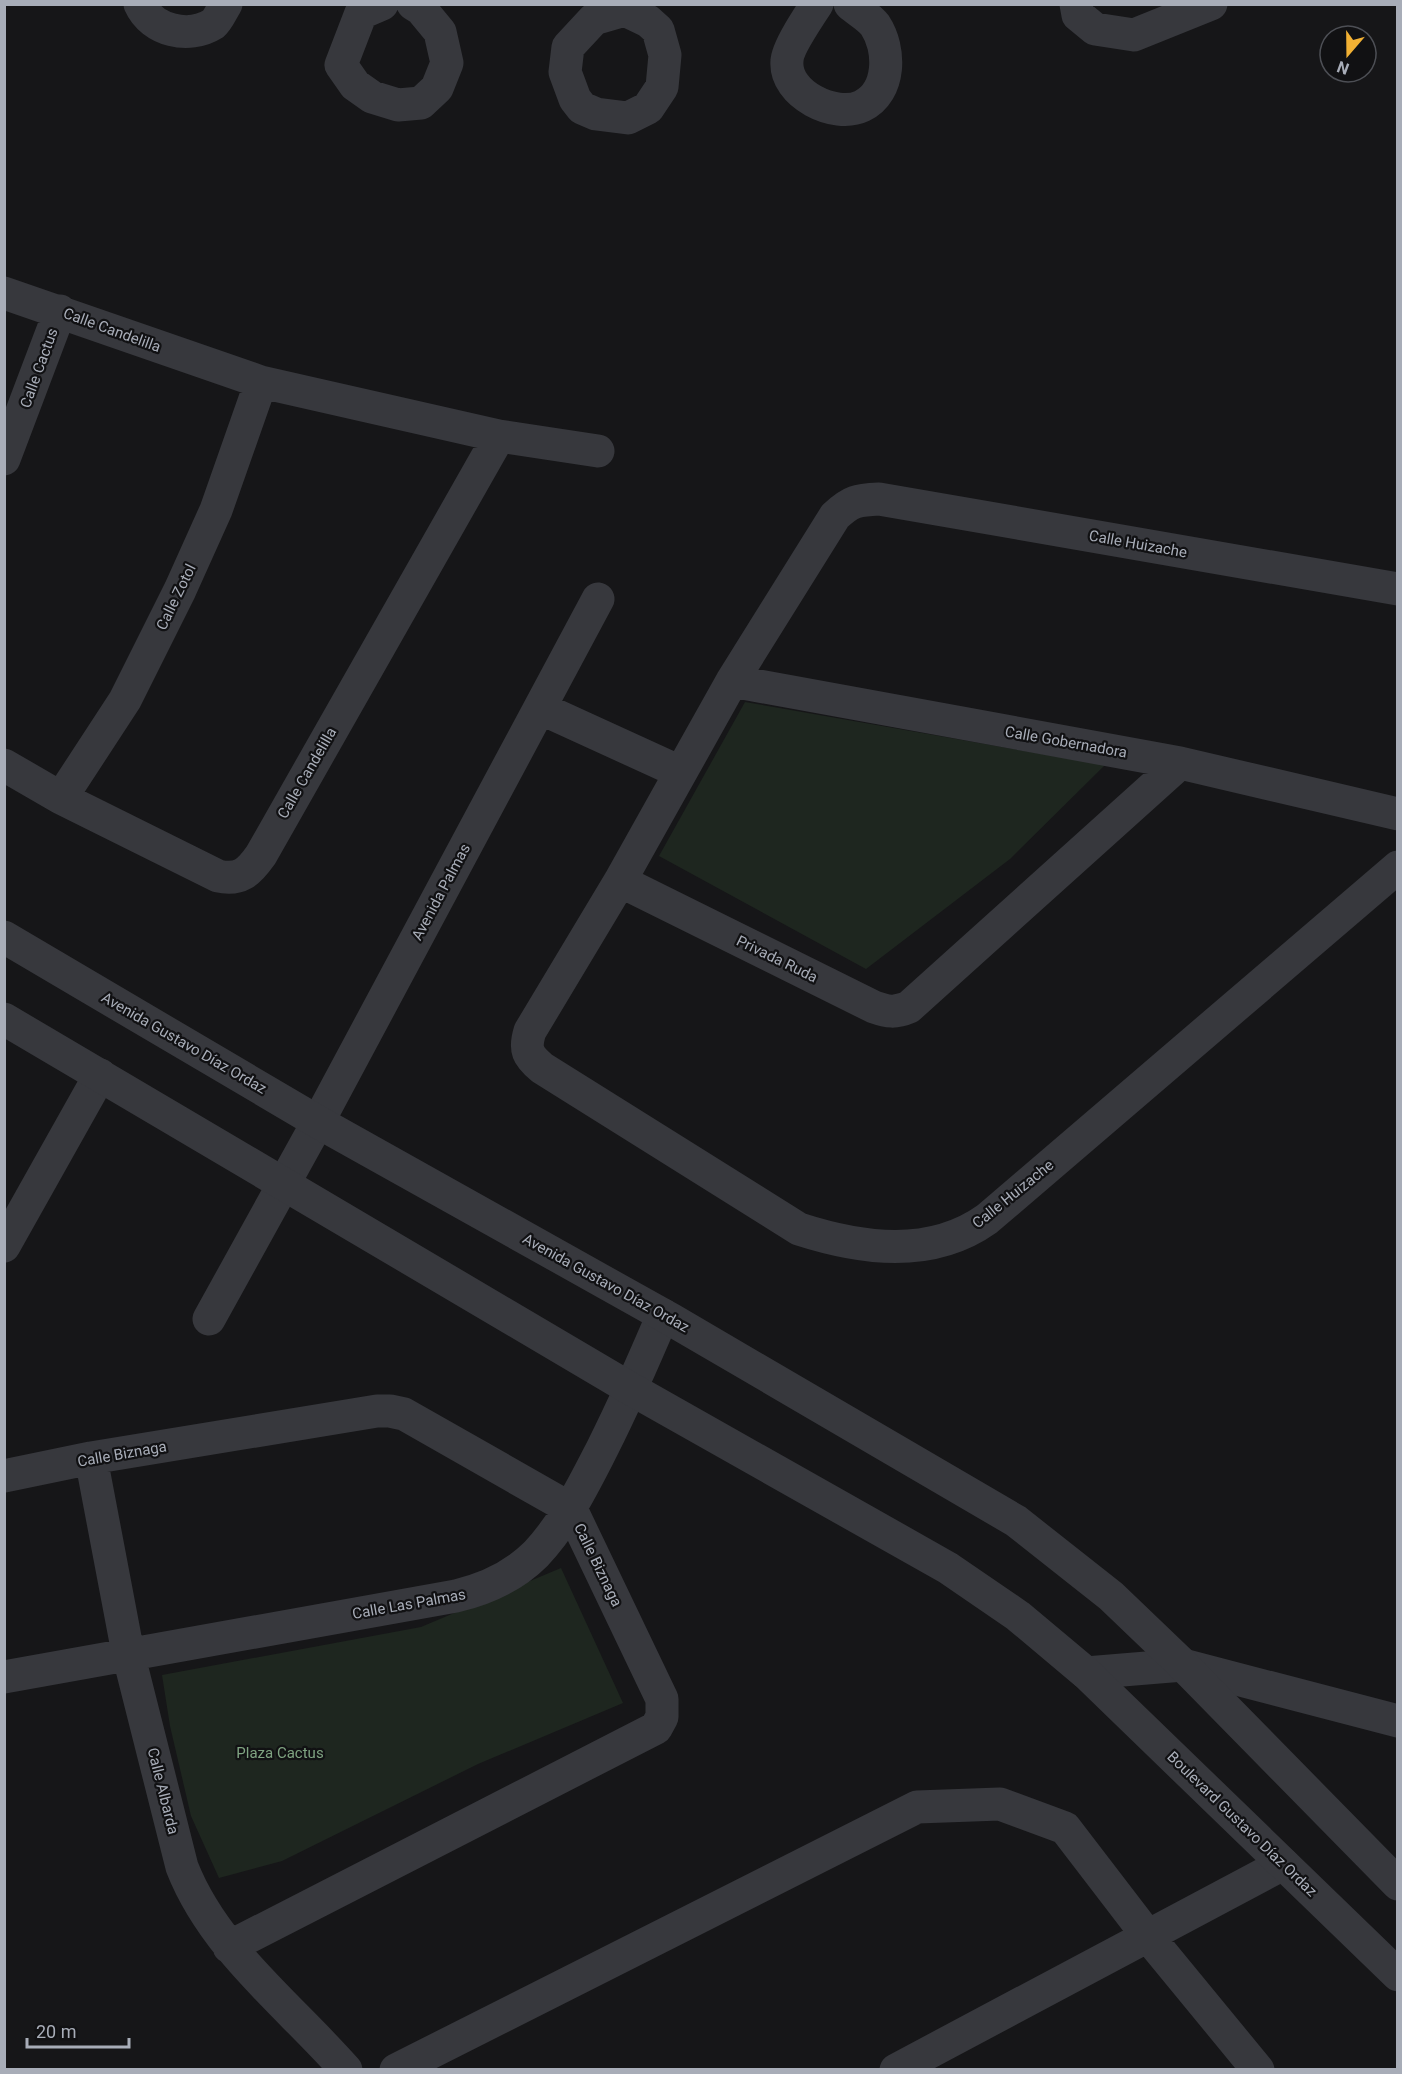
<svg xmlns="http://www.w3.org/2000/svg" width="1402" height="2074" viewBox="0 0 1402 2074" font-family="Roboto,sans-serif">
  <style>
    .green { fill: #1e261f }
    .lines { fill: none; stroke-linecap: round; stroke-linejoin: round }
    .minor { stroke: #37383d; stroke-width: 33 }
    .tertiary { stroke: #37383d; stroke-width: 33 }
    .labels { text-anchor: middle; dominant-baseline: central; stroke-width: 4.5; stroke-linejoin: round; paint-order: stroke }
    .street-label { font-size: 15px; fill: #a8adb8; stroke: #111113 }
    .park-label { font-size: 15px; fill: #7fa381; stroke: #111113 }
  </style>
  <rect width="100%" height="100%" fill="#161618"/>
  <path class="green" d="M 745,702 L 1105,765 L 1010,859 L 866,969 L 659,856 Z
    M 561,1568 L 623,1703 L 478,1764 L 282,1861 L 219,1878 L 191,1816 L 170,1726 L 162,1675 L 421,1627 Z"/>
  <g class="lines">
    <path class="minor" d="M 140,4 C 152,31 189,39 213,24 C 218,20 222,10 226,4
      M 382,4 L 361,13 L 341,65 L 355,85 L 372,97 L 398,105 L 421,103 L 437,88 L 447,63 L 440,32 L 421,9 L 413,4
      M 817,4 C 809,16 787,49 787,61 C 784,94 835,119 862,106 C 891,92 891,49 875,25 C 869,17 858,11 850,4
      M 1076,4 L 1078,15 L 1095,29 L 1134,35 L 1211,4
      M 625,10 L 648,21 L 658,30 L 665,55 L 662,87 L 648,108 L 628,118 L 596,114 L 582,108 L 575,99 L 565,72 L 568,47 L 594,19 Z
      M 4,293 L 261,382 L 499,436 L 598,451
      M 4,459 L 60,311
      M 1398,589 L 879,499 C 857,500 851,501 835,516 L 732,681 L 620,881 L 530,1031 C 524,1050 528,1056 542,1068 L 799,1229 C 861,1249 931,1259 987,1219 L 1398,867
      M 732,681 L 1180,763 L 1398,814
      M 540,708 L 680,772
      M 4,765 L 61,798 L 218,876 C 240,881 249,872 261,855 L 499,436
      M 61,798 L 125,700 L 180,590 L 216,510 L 261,382
      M 620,881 L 874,1007 C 888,1012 895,1013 909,1007 L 1180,763
      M 4,1246 L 100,1075
      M 209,1319 L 318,1122 L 598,599
      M 91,1458 L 128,1653 L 182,1867 C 214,1949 289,2005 346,2070
      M 4,1476 L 91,1458 L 377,1411 L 390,1411 L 404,1414 L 571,1509 L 662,1699 L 662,1717 L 656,1728 L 229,1947
      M 1086,1673 L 1183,1665 L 1398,1721
      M 4,1677 L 456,1596 C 486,1589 514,1576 536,1554 C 565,1523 583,1486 602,1449 C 624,1405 644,1360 663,1315
      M 396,2070 L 917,1807 L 1000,1804 L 1065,1828 L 1147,1935 L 1258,2070
      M 896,2070 L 1283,1864"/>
    <path class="tertiary" d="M 4,937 L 318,1122 L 672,1320 L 1016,1521 L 1111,1596 L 1183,1665 L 1398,1884
      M 4,1019 L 631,1389 L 948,1568 L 1018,1616 L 1086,1673 L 1398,1975"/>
  </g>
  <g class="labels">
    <g class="street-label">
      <text transform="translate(112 330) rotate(20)">Calle Candelilla</text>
      <text transform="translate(39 368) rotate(-70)">Calle Cactus</text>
      <text transform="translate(1138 544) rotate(10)">Calle Huizache</text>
      <text transform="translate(176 597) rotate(-64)">Calle Zotol</text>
      <text transform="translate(1066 742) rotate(10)">Calle Gobernadora</text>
      <text transform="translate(307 773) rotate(-60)">Calle Candelilla</text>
      <text transform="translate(441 892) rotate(-62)">Avenida Palmas</text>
      <text transform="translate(777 959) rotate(26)">Privada Ruda</text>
      <text transform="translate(184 1043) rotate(30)">Avenida Gustavo Díaz Ordaz</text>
      <text transform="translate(1013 1194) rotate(-39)">Calle Huizache</text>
      <text transform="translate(606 1283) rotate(29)">Avenida Gustavo Díaz Ordaz</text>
      <text transform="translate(122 1454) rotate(-10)">Calle Biznaga</text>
      <text transform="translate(598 1565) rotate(64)">Calle Biznaga</text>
      <text transform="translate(409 1604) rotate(-10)">Calle Las Palmas</text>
      <text transform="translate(163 1791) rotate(76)">Calle Albarda</text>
      <text transform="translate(1242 1824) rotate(44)">Boulevard Gustavo Díaz Ordaz</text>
    </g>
    <g class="park-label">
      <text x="280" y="1753">Plaza Cactus</text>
    </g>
  </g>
  <rect width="1402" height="2074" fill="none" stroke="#a8adb8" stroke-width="12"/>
  <g transform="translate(1348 54) rotate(200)"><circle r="28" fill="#111113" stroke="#4d4f55" stroke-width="1.5"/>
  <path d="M0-4.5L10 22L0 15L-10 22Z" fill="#f2b134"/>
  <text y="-9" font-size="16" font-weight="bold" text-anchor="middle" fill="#a8adb8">N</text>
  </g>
  <path d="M27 2038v9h102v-9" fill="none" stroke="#a8adb8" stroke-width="3"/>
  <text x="36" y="2038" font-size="18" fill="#a8adb8" stroke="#111113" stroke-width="4.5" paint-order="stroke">20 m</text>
</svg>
